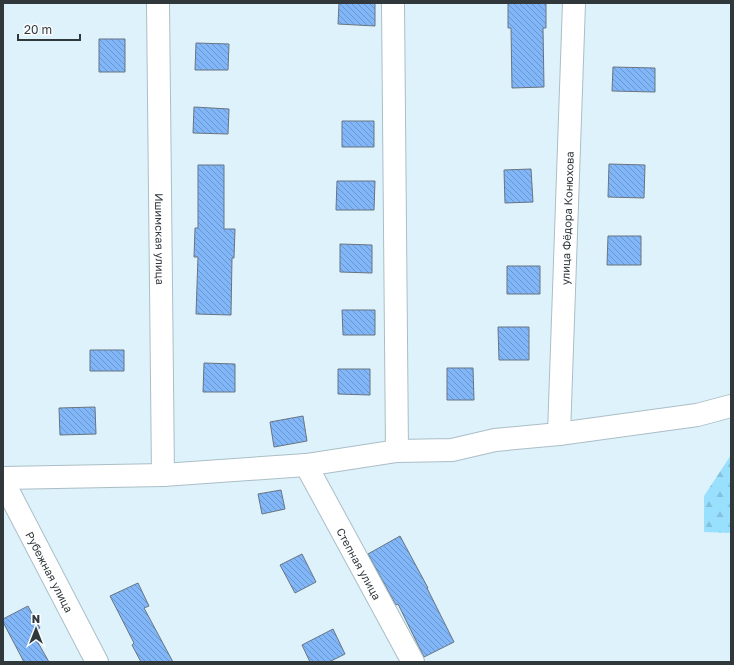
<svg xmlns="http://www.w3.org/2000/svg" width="734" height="665" viewBox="0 0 734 665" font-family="'Golos Text',sans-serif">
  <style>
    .forest { fill: url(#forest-firs) }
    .building { fill: url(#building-back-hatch); stroke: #697481 }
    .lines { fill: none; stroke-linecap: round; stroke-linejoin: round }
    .minor-casing { stroke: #abbec7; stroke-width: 24 }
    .minor { stroke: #fff; stroke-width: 22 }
    .labels { text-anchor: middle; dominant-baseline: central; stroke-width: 3; stroke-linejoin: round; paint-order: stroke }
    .street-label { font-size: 11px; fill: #31383c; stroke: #f8fcfe }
  </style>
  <defs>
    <pattern id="forest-firs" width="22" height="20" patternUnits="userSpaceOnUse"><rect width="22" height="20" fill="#99e0fe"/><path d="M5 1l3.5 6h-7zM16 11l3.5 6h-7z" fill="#84c1db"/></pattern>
    <pattern id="building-back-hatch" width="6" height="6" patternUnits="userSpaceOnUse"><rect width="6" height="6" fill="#81b6f8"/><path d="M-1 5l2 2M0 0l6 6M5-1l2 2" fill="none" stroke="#6a95ca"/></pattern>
  </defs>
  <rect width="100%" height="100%" fill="#def2fb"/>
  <path class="forest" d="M 731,455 L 731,533 L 704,532 L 704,496 Z"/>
  <path class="building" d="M 339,3 L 375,3 L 375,26 L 338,24 Z
    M 508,3 L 546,3 L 546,28 L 543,28 L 544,87 L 512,88 L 511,28 L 508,28 Z
    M 99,39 L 125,39 L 125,72 L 99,72 Z
    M 196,43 L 229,44 L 228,70 L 195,70 Z
    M 613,67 L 655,68 L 655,92 L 612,91 Z
    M 194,107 L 229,109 L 228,134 L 193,133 Z
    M 342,121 L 374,121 L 374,147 L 342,147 Z
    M 609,164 L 645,165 L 644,198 L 608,197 Z
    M 198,165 L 224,165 L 224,229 L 235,229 L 234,258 L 232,258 L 231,315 L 196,314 L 198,257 L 194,257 L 195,228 L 198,228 Z
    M 531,169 L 533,202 L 505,203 L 504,170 Z
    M 337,181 L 375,181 L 374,210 L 336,210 Z
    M 608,236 L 641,236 L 641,265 L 607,265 Z
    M 340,244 L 372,245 L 372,273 L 340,272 Z
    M 507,266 L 540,266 L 540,294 L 507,294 Z
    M 342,310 L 375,310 L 375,335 L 343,335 Z
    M 498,327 L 529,327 L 529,360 L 499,360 Z
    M 90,350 L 124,350 L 124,371 L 90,371 Z
    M 204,363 L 235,364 L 235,392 L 203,392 Z
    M 447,368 L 473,368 L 474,400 L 447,400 Z
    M 338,369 L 370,369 L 370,395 L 338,394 Z
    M 95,407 L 96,434 L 60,435 L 59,408 Z
    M 303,416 L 307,441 L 274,447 L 270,422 Z
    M 281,490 L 285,509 L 262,514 L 258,494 Z
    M 400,536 L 428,588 L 427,588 L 454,642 L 424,657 L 398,604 L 396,605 L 368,554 Z
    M 302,554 L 316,582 L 295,593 L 280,565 Z
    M 138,583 L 149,606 L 144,608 L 173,662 L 141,662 L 132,645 L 134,643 L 110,596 Z
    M 28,606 L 40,628 L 32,632 L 49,662 L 24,662 L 3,622 L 3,619 Z
    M 333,629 L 345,654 L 329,662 L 310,662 L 302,645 Z"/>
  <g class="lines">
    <defs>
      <g id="minor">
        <path id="s1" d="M 158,3 L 163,475"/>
        <path d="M 393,3 L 397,451"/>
        <path id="s2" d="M 559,434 L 574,3"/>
        <path id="s3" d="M 306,465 L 413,662"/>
        <path d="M 3,478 L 163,475 L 306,465 L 397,451 L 452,450 L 495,440 L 559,434 L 697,415 L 731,406"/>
        <path id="s4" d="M 3,481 L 97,662"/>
      </g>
    </defs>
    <use href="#minor" class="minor-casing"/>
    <use href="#minor" class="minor"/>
  </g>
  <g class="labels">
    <g class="street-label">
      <text stroke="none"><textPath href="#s2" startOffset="216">улица Фёдора Конюхова</textPath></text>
      <text stroke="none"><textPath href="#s1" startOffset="236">Ишимская улица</textPath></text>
      <text stroke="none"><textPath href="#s3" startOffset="112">Степная улица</textPath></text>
      <text stroke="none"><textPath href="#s4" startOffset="102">Рубежная улица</textPath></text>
    </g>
  </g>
  <rect width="734" height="665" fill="none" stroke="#31383c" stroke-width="8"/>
  <g transform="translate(36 629)" stroke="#f8fcfe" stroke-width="3" paint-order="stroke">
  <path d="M0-3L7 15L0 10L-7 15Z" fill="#31383c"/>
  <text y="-6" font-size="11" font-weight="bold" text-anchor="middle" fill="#31383c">N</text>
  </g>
  <path d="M18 34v6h62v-6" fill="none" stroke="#31383c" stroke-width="2"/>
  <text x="24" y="34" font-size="12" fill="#31383c" stroke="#f8fcfe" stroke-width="3" paint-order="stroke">20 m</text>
</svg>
